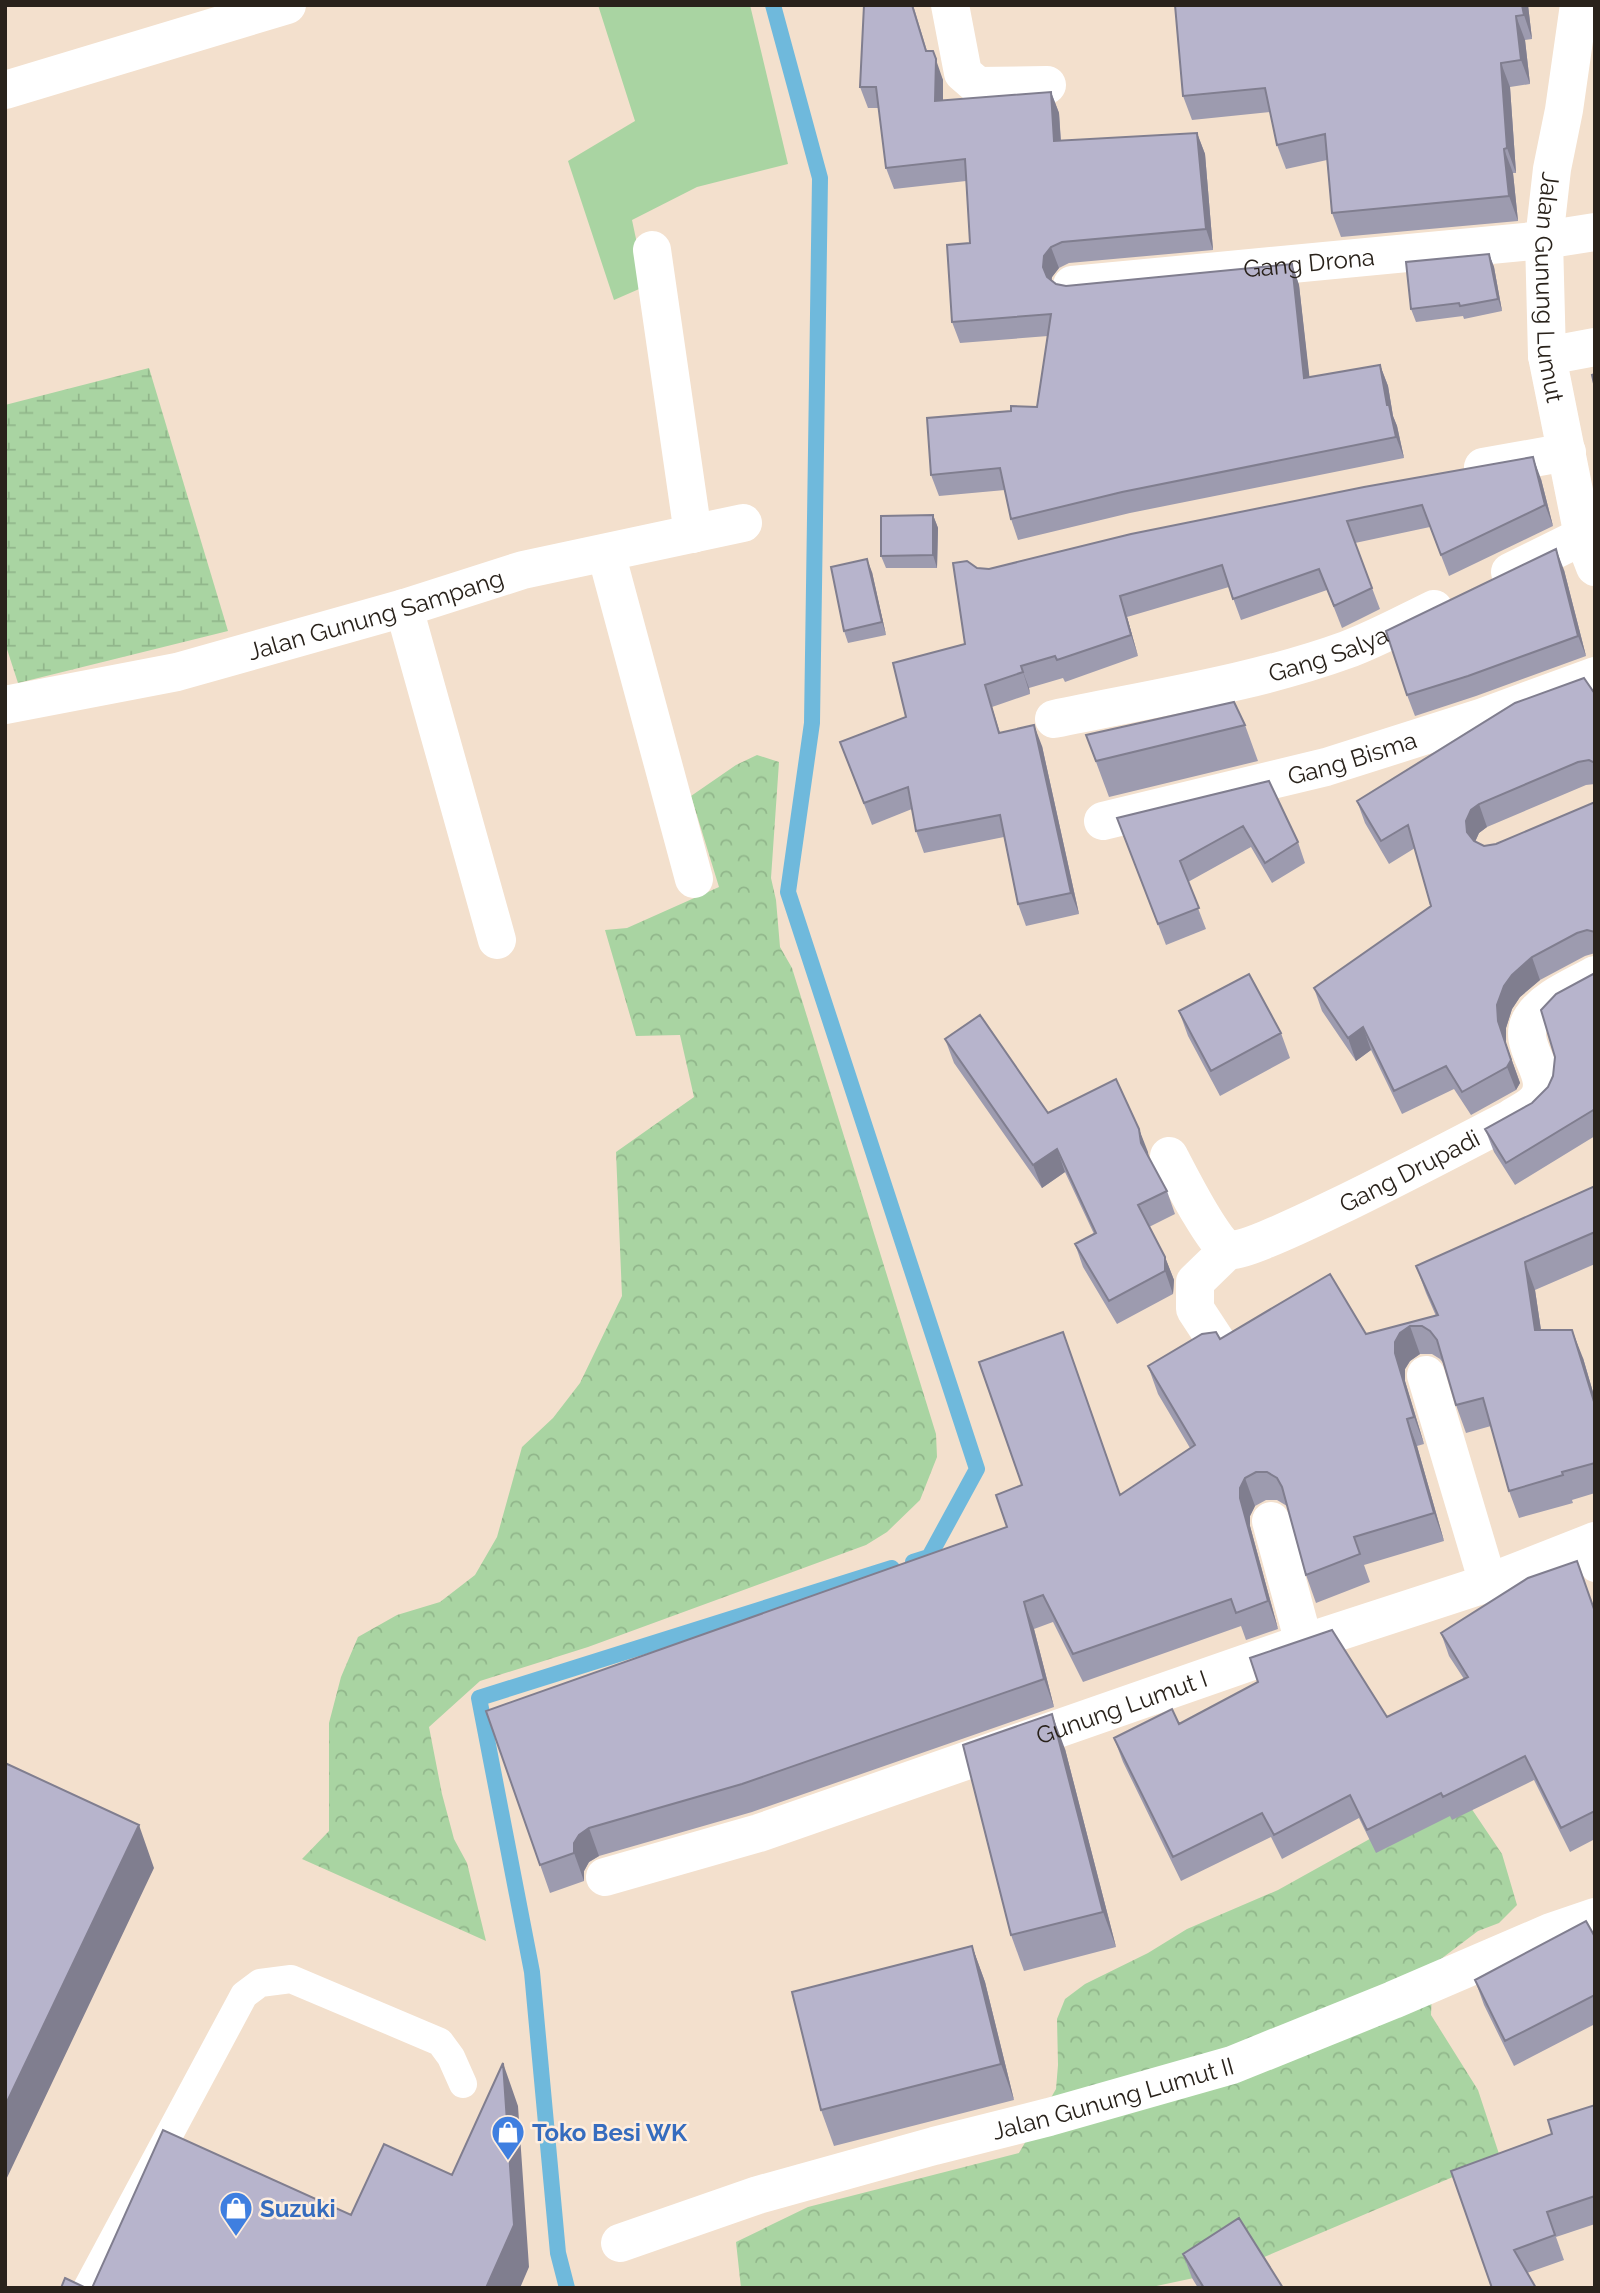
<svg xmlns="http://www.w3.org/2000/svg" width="1600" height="2293" viewBox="0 0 1600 2293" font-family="Raleway,sans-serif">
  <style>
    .green { fill: #a9d4a2 }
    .forest { fill: url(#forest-crowns) }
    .wetland { fill: url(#wetland-marsh) }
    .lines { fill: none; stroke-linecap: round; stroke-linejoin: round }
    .stream { stroke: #6fb9dc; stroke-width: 16 }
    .lane { stroke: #fff; stroke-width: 28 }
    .street { stroke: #fff; stroke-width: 38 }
    .secondary { stroke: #fff; stroke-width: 38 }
    .wall { fill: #9d9baf }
    .shaded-wall { fill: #807e8f }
    .building { fill: #b7b4cc; stroke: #807e8f; stroke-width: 2 }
    .labels { text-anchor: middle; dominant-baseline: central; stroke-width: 5; stroke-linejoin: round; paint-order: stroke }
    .street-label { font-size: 24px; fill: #29221b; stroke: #feeedf }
    .shop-label { font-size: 24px; font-weight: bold; fill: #366cbe; stroke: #feeedf; text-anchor: start }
  </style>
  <defs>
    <pattern id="forest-crowns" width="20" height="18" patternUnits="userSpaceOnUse" patternTransform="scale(1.75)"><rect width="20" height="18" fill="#a9d4a2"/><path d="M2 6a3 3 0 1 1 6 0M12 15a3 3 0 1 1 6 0" fill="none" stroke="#91b68b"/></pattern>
    <pattern id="wetland-marsh" width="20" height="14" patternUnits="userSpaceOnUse" patternTransform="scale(1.75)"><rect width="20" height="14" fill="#a9d4a2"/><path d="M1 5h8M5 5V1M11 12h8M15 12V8" fill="none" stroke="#91b68b"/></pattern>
  </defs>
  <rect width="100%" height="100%" fill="#f3e0cd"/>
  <path class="green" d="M 598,5 L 750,5 L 788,164 L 697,187 L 632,220 L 646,286 L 614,300 L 568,161 L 635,121 Z"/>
  <path class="forest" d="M 757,755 L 779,762 L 771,878 L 776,900 L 780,947 L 792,968 L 936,1434 L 937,1457 L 920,1500 L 887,1532 L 866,1545 L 588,1647 L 480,1681 L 429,1727 L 442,1794 L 454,1839 L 467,1863 L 486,1941 L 302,1859 L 329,1831 L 329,1723 L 341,1677 L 358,1637 L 397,1615 L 440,1602 L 475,1575 L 497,1537 L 522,1447 L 553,1418 L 580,1383 L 622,1296 L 616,1152 L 694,1097 L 680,1035 L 636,1036 L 605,930 L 627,928 L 719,887 L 691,796 L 736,765 Z
    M 1465,1799 L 1502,1854 L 1517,1905 L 1499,1923 L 1478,1931 L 1433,1965 L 1431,2015 L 1478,2090 L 1500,2157 L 1236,2269 L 1147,2288 L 741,2288 L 736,2242 L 808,2207 L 1019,2153 L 1056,2089 L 1058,2065 L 1057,2019 L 1065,1999 L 1085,1984 L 1148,1953 L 1187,1929 L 1278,1890 L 1393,1826 Z"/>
  <path class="wetland" d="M 149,368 L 228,631 L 18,683 L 5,643 L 5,405 Z"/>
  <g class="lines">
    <path class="stream" d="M 773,5 L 820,178 L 812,723 L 788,892 L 977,1469 L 929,1557 L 913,1562
      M 567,2288 L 558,2253 L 532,1972 L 479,1698 L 892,1568"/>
    <path class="lane" d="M 1586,1544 L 1595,1568
      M 87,2288 L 244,1995 L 260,1983 L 291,1979 L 440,2042 L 451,2057 L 463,2084"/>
    <g class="street">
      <path d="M 950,5 L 963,73 L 978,86 L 1047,85"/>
      <path d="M 5,90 L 287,5"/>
      <path d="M 652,250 L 693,534"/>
      <path id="s1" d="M 1072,285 L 1544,240 L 1595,232"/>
      <path d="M 1547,356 L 1595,347"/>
      <path d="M 1483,467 L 1567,452"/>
      <path d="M 606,553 L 694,879"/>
      <path d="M 1510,572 L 1583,536 L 1595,535"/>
      <path d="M 404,608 L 497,940"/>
      <path id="s2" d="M 5,705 L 177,672 L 404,608 L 523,570 L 743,523"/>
      <path id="s3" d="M 1054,719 C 1149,699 1255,683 1346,650 C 1376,639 1405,623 1434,609"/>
      <path id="s4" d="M 1103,821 L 1326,767 L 1483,717 L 1595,676"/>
      <path id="s5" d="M 1169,1156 C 1178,1173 1214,1245 1229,1250 C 1252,1256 1474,1137 1510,1119 C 1519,1113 1531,1108 1537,1100 C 1556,1075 1513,1045 1532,1018 C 1545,998 1574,987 1595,975"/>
      <path d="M 1216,1341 L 1195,1309 L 1195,1282 L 1228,1250"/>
      <path d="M 1426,1375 L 1488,1583"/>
      <path d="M 1271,1521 L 1304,1643"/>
      <path id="s6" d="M 605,1877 L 759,1833 L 1304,1643 L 1488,1583 L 1595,1541"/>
      <path id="s7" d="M 620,2243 L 758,2195 L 934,2146 L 1049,2117 L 1232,2065 L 1393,2000 L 1551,1932 L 1595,1917"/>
    </g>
    <path class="secondary" id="s8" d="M 1579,5 L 1564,110 L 1552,169 L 1544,240 L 1547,356 L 1583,536 L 1595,567"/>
  </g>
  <path class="wall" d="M 913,5 L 927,51 L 943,80 L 943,101 L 1051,92 L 1059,113 L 1061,141 L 1197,133 L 1205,154 L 1213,250 L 1069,263 L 1059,268 L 1052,277 L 1051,281 L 1056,284 L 1066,286 L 1292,264 L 1299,285 L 1309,377 L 1380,365 L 1388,386 L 1393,416 L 1397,426 L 1404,458 L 1130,513 L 1018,540 L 1011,519 L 1005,490 L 939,496 L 931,475 L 1011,411 L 1037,407 L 1048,336 L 960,343 L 952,322 L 970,243 L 966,181 L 894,189 L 886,168 L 879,108 L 868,108 L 860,87 Z
    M 1528,5 L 1532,39 L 1525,40 L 1530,84 L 1510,87 L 1516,173 L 1513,173 L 1518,221 L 1341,237 L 1332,213 L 1327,160 L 1286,169 L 1277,145 L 1270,112 L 1192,120 L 1183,96 Z
    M 1489,254 L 1494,267 L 1502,311 L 1464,319 L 1463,316 L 1416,322 L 1411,309 Z
    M 1541,479 L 1553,526 L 1449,576 L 1430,527 L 1355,543 L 1380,609 L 1342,628 L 1327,590 L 1241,620 L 1229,587 L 1127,617 L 1138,656 L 1065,682 L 1063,678 L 1029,688 L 1030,694 L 992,707 L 1000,733 L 1042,746 L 1079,914 L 1026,926 L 1018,904 L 1004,837 L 924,853 L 916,831 L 912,809 L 872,825 L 840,742 L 906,717 L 965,644 L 977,568 L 989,569 Z
    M 933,515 L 938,528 L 937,568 L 886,568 L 881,556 Z
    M 1564,570 L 1586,656 L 1476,696 L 1415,716 L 1407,695 Z
    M 872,572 L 886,635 L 848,643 L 844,631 Z
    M 1595,694 L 1595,784 L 1586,785 L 1487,827 L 1479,833 L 1475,842 L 1484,846 L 1496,844 L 1595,802 L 1595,953 L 1585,956 L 1540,980 L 1520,997 L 1512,1009 L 1506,1028 L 1506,1044 L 1520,1083 L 1516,1090 L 1471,1115 L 1454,1089 L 1402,1114 L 1371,1050 L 1356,1061 L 1322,1011 L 1314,988 L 1431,906 L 1415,848 L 1389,864 L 1365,823 L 1357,801 Z
    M 1245,725 L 1258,761 L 1109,797 L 1086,735 Z
    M 1269,781 L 1298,842 L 1305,863 L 1272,883 L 1251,847 L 1188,882 L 1206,929 L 1166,945 L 1117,818 Z
    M 1595,973 L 1595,1136 L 1515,1185 L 1494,1152 L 1485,1129 L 1532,1103 L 1548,1087 Z
    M 1179,1011 L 1281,1033 L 1290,1058 L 1220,1096 L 1188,1036 Z
    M 945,1039 L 1048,1113 L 1139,1129 L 1148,1156 L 1167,1191 L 1175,1214 L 1149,1227 L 1165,1257 L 1174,1280 L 1173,1294 L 1117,1324 L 1083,1267 L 1075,1244 L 1094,1234 L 1065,1172 L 1042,1188 L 954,1063 Z
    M 1595,1186 L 1595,1264 L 1535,1290 L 1541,1330 L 1583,1358 L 1595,1399 L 1595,1493 L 1572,1500 L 1573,1503 L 1519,1518 L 1509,1491 L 1491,1426 L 1466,1433 L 1456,1405 L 1443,1363 L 1440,1359 L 1432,1354 L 1420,1354 L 1410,1361 L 1405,1369 L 1405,1381 L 1424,1444 L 1417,1446 L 1444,1541 L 1364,1565 L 1370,1582 L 1316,1603 L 1306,1575 L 1287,1506 L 1277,1500 L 1266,1500 L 1255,1506 L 1250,1516 L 1250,1526 L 1278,1629 L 1246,1640 L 1241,1626 L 1083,1682 L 1053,1622 L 1034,1629 L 1054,1707 L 752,1812 L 599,1856 L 589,1862 L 584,1871 L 584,1881 L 550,1893 L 486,1711 L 1120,1495 L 1190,1448 L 1158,1394 L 1148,1366 L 1220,1339 L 1366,1334 L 1436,1316 L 1426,1293 L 1416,1266 Z
    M 1595,1611 L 1595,1839 L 1570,1852 L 1534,1780 L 1452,1820 L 1450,1816 L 1376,1853 L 1359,1818 L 1282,1859 L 1271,1837 L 1181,1881 L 1123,1762 L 1114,1738 L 1179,1724 L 1387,1717 L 1464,1679 L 1449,1656 L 1441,1633 Z
    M 1065,1749 L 1116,1947 L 1024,1971 L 1011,1935 Z
    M 1595,1937 L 1595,2024 L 1514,2066 L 1484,2005 L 1475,1980 Z
    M 972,1946 L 985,1982 L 1014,2100 L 834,2146 L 821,2110 Z
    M 1595,2105 L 1595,2224 L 1556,2237 L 1564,2260 L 1527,2273 L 1492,2288 L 1552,2134 Z
    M 1183,2254 L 1283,2288 L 1198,2288 L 1192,2278 Z"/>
  <path class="shaded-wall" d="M 1522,5 L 1528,5 L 1532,39 L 1524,15 Z
    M 1516,16 L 1525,40 L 1530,84 L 1521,60 Z
    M 933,51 L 943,80 L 943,122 L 935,101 Z
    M 1501,63 L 1510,87 L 1516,173 L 1507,148 Z
    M 1051,92 L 1059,113 L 1062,162 L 1054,141 Z
    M 1197,133 L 1205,154 L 1213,250 L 1206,229 Z
    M 1504,149 L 1513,173 L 1518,221 L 1509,196 Z
    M 1051,247 L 1059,268 L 1052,277 L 1050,288 L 1043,267 L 1044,256 Z
    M 1489,254 L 1494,267 L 1502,311 L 1498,299 Z
    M 1292,264 L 1299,285 L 1312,399 L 1304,378 Z
    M 1380,365 L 1388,386 L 1393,416 L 1397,426 L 1404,458 L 1396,437 L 1387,405 Z
    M 1533,457 L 1541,479 L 1553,526 L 1545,505 Z
    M 933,515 L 938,528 L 937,568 L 933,555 Z
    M 1556,549 L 1564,570 L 1586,656 L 1578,636 Z
    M 867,559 L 872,572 L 886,635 L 882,622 Z
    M 1120,596 L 1127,617 L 1138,656 L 1131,635 Z
    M 1021,666 L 1029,688 L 1030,694 L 1023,672 Z
    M 1034,725 L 1042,746 L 1079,914 L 1071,893 Z
    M 1479,804 L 1487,827 L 1479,833 L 1474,844 L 1467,832 L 1466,821 L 1471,810 Z
    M 1532,957 L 1540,980 L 1520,997 L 1512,1009 L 1506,1028 L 1506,1044 L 1520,1083 L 1516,1090 L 1507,1067 L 1498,1021 L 1497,1005 L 1504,986 L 1512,975 Z
    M 1363,1027 L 1371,1050 L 1356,1061 L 1348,1038 Z
    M 1139,1129 L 1148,1152 L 1150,1166 L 1141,1143 Z
    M 1057,1149 L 1065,1172 L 1042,1188 L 1033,1165 Z
    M 1165,1257 L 1174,1280 L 1173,1294 L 1165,1271 Z
    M 1525,1262 L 1535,1290 L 1545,1357 L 1535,1330 Z
    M 1410,1326 L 1420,1354 L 1410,1361 L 1405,1369 L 1405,1381 L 1424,1444 L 1414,1417 L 1395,1353 L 1395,1342 L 1400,1333 Z
    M 1572,1330 L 1583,1358 L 1595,1399 L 1595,1405 Z
    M 1407,1419 L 1417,1446 L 1444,1541 L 1434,1513 Z
    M 1245,1478 L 1255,1506 L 1250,1516 L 1250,1526 L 1278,1629 L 1268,1601 L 1240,1498 L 1240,1488 Z
    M 1024,1602 L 1034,1629 L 1054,1707 L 1044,1679 Z
    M 1052,1714 L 1065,1749 L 1116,1947 L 1103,1912 Z
    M 139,1825 L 154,1868 L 5,2182 L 5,2106 Z
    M 589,1828 L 599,1856 L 589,1862 L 584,1871 L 584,1881 L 574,1853 L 574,1843 L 579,1835 Z
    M 972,1946 L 985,1982 L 1014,2100 L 1001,2064 Z
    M 503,2063 L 518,2106 L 529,2267 L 520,2288 L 486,2288 Z"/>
  <path class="building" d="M 864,5 L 912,5 L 926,51 L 933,51 L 936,59 L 935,101 L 1051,92 L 1054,141 L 1197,133 L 1206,229 L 1062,242 L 1051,247 L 1044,256 L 1043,267 L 1047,277 L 1056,284 L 1066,286 L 1292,264 L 1304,378 L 1380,365 L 1387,405 L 1389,405 L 1396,437 L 1122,492 L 1011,519 L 1000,468 L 931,475 L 927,418 L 1011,411 L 1011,406 L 1037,407 L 1051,314 L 952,322 L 947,245 L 970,243 L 965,159 L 886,168 L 876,87 L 860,87 Z
    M 1175,5 L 1522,5 L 1524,15 L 1516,16 L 1521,60 L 1501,63 L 1507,148 L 1504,149 L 1509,196 L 1332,213 L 1325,134 L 1277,145 L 1265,88 L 1183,96 Z
    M 1489,254 L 1498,299 L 1460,306 L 1459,303 L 1411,309 L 1406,262 Z
    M 1595,374 L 1595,388 L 1592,375 Z
    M 1533,457 L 1545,505 L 1441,555 L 1422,505 L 1347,521 L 1372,588 L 1334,606 L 1319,569 L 1233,599 L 1222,565 L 1120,596 L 1131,635 L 1057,660 L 1055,656 L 1021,666 L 1023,672 L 985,685 L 999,733 L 1034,725 L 1071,893 L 1018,904 L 1000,815 L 916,831 L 908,787 L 864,803 L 840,742 L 906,717 L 893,663 L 965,644 L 953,563 L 967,561 L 977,568 L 989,569 L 1131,534 L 1364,487 Z
    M 933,515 L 933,555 L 881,556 L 881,516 Z
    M 1556,549 L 1578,636 L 1468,676 L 1407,695 L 1386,631 Z
    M 867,559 L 882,622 L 844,631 L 831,567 Z
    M 1584,678 L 1595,694 L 1595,763 L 1589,760 L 1578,762 L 1479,804 L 1471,810 L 1466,821 L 1467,832 L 1474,841 L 1484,846 L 1496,844 L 1595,802 L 1595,932 L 1587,930 L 1577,933 L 1532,957 L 1512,975 L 1504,986 L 1497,1005 L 1498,1021 L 1511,1060 L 1507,1067 L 1462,1092 L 1446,1066 L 1394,1091 L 1363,1027 L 1348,1038 L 1314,988 L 1431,906 L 1408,825 L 1381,841 L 1357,801 L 1515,703 Z
    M 1234,702 L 1245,725 L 1096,761 L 1086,735 Z
    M 1269,781 L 1298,842 L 1265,863 L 1243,826 L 1180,861 L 1199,908 L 1158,924 L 1117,818 Z
    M 1595,973 L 1595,1109 L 1506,1163 L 1485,1129 L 1532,1103 L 1548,1087 L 1553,1076 L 1555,1057 L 1541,1010 L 1556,994 Z
    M 1249,974 L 1281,1033 L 1211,1071 L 1179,1011 Z
    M 980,1015 L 1048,1113 L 1116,1079 L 1139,1129 L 1141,1143 L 1167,1191 L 1138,1205 L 1165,1257 L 1165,1271 L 1109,1301 L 1075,1244 L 1096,1233 L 1057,1149 L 1033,1165 L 945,1039 Z
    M 1595,1186 L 1595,1232 L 1525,1262 L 1535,1330 L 1572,1330 L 1595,1405 L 1595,1463 L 1562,1472 L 1563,1475 L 1509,1491 L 1483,1398 L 1456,1405 L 1437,1340 L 1430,1331 L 1422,1326 L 1410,1326 L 1400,1333 L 1395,1342 L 1395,1353 L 1414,1417 L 1407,1419 L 1434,1513 L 1354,1537 L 1360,1554 L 1306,1575 L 1282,1487 L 1277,1478 L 1267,1472 L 1256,1472 L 1245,1478 L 1240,1488 L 1240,1498 L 1268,1601 L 1236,1613 L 1231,1599 L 1073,1654 L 1043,1595 L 1024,1602 L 1044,1679 L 742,1784 L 589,1828 L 579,1835 L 574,1843 L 574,1853 L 540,1865 L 486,1711 L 1007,1527 L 996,1495 L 1022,1485 L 979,1362 L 1063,1332 L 1120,1495 L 1195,1445 L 1148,1366 L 1202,1334 L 1216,1332 L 1220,1339 L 1330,1274 L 1366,1334 L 1438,1315 L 1416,1266 Z
    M 1577,1561 L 1595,1612 L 1595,1811 L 1561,1828 L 1525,1756 L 1443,1797 L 1441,1793 L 1367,1830 L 1350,1795 L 1274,1835 L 1262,1813 L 1173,1857 L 1114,1738 L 1172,1709 L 1179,1724 L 1258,1682 L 1250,1658 L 1332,1630 L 1387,1717 L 1468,1677 L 1441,1633 L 1528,1578 Z
    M 1052,1714 L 1103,1912 L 1011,1935 L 963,1745 Z
    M 5,1763 L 139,1825 L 5,2106 Z
    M 1586,1921 L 1595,1937 L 1595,1995 L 1505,2041 L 1475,1980 Z
    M 972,1946 L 1001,2064 L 821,2110 L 792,1992 Z
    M 503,2063 L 514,2225 L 486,2288 L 92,2288 L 163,2130 L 351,2215 L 384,2144 L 452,2175 Z
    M 1595,2105 L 1595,2196 L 1547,2212 L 1555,2235 L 1514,2250 L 1536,2288 L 1492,2288 L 1451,2171 L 1552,2134 L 1548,2120 Z
    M 1239,2218 L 1283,2288 L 1204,2288 L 1183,2254 Z
    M 65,2278 L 86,2288 L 61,2288 Z"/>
  <defs>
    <symbol id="shop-pin" viewBox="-11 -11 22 30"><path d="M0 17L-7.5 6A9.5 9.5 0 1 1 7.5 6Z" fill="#3f7fe0" stroke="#feeedf"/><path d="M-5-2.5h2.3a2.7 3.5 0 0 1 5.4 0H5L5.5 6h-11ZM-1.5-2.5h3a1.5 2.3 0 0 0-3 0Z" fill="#fff"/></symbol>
  </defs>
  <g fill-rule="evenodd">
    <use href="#shop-pin" x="489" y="2113" width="38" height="52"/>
    <use href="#shop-pin" x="217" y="2189" width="38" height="52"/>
  </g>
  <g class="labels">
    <g class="street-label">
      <text stroke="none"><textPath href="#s1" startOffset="238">Gang Drona</textPath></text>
      <text stroke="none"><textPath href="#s8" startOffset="285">Jalan Gunung Lumut</textPath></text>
      <text stroke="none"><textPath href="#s2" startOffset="382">Jalan Gunung Sampang</textPath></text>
      <text stroke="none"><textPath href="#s3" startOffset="282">Gang Salya</textPath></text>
      <text stroke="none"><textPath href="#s4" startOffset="257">Gang Bisma</textPath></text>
      <text stroke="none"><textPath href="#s5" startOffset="310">Gang Drupadi</textPath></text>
      <text stroke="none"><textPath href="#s6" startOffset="544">Gunung Lumut I</textPath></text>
      <text stroke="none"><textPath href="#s7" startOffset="514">Jalan Gunung Lumut II</textPath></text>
    </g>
    <g class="shop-label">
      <text x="532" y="2132">Toko Besi WK</text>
      <text x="260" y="2208">Suzuki</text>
    </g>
  </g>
  <rect width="1600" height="2293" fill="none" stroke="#29221b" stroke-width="14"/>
</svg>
